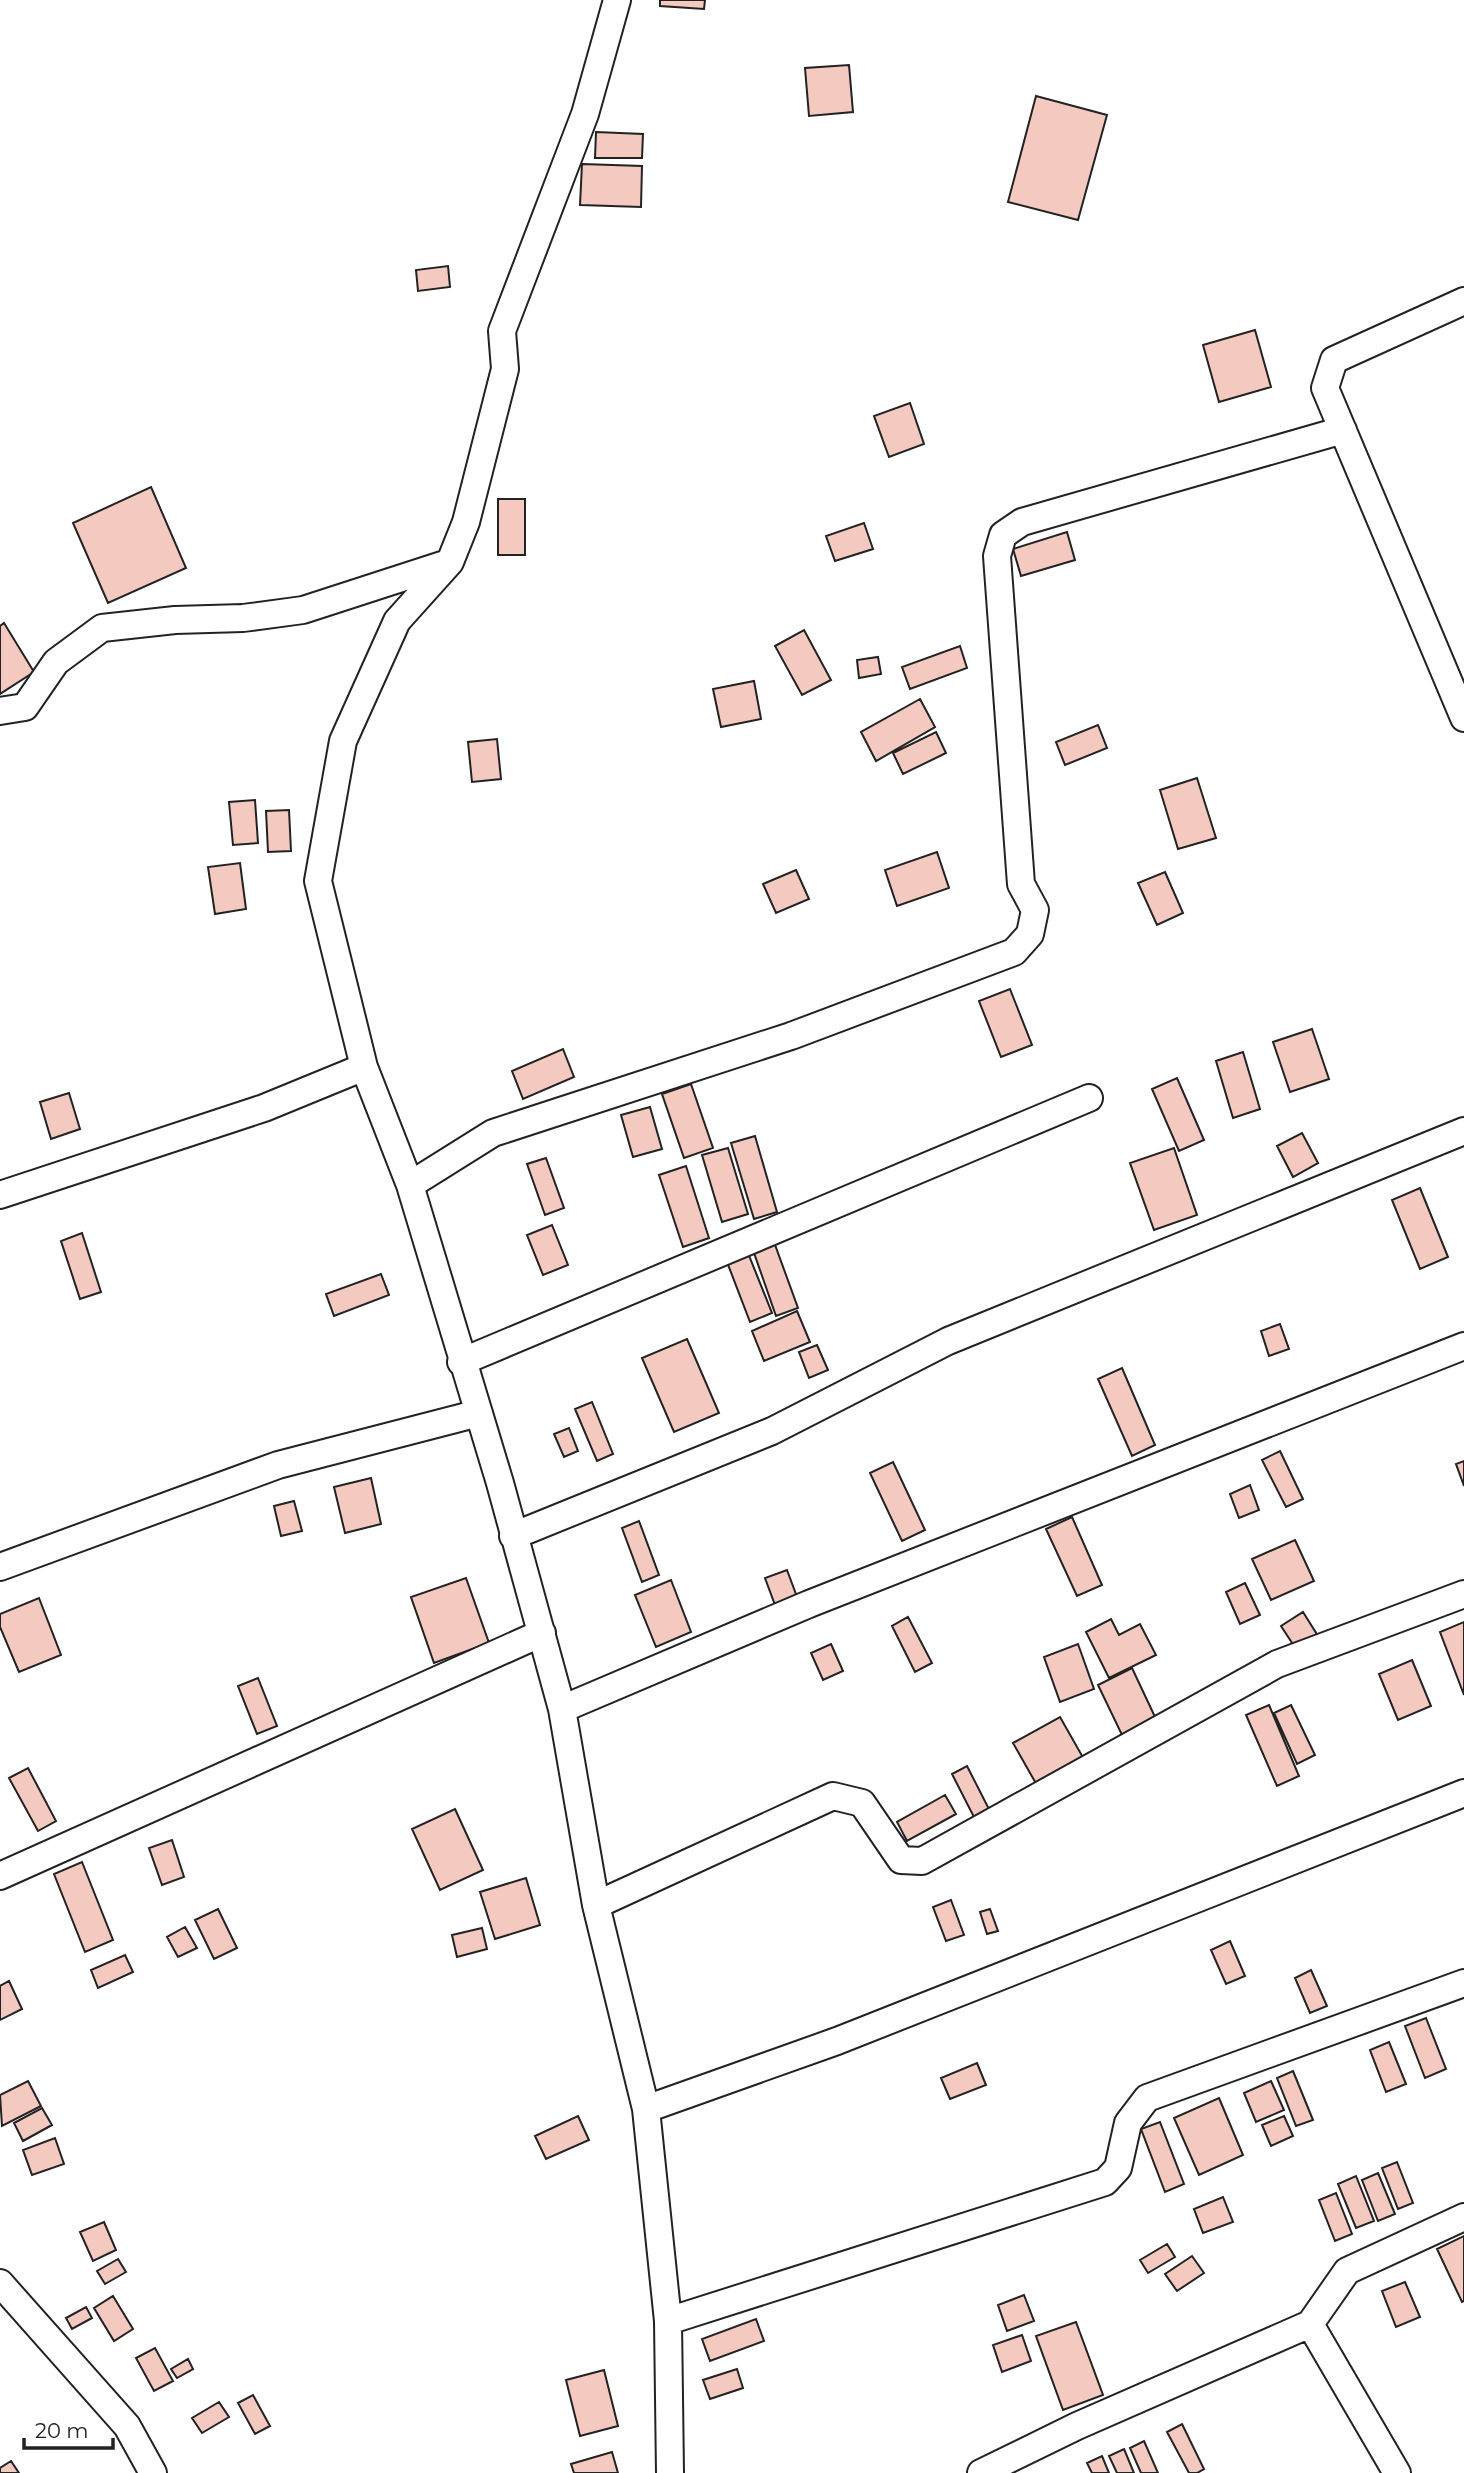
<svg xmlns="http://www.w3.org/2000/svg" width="1464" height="2473" viewBox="0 0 1464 2473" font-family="Montserrat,sans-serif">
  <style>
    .building { fill: #f3c9c0; stroke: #222; stroke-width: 2 }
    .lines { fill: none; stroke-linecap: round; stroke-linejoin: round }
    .minor-casing { stroke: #222; stroke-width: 30 }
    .minor { stroke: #fff; stroke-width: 26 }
  </style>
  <rect width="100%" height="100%" fill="#fff"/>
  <path class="building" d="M 660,0 L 705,0 L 704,9 L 660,6 Z
    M 849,65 L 853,112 L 809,116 L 805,68 Z
    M 1036,96 L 1107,115 L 1078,220 L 1008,202 Z
    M 596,132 L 643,134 L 642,158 L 595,158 Z
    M 582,164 L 642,166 L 641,207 L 580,205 Z
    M 448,266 L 450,287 L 418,291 L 416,270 Z
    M 1255,330 L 1271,387 L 1219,402 L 1203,345 Z
    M 910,403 L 924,444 L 889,457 L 874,416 Z
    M 151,487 L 186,568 L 108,603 L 73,523 Z
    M 498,499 L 525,499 L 525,555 L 498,555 Z
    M 864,523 L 873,549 L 835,561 L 826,536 Z
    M 1067,532 L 1075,560 L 1021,576 L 1013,549 Z
    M 4,623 L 34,672 L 0,694 L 0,626 Z
    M 804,630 L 831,680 L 802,695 L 775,646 Z
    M 960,646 L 967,668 L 910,689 L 902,667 Z
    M 878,657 L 881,674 L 859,678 L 857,660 Z
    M 754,681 L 761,719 L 721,727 L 713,689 Z
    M 920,699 L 935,727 L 876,761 L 861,732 Z
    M 1098,725 L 1107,748 L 1065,765 L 1056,742 Z
    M 936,732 L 946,753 L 903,774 L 893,753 Z
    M 497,739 L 501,779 L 472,782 L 468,742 Z
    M 1197,778 L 1216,838 L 1178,849 L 1160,790 Z
    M 255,800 L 258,843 L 233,845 L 229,802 Z
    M 289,810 L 291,851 L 268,852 L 266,811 Z
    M 937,852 L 949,888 L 897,906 L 885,870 Z
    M 240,863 L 246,909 L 215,914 L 208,867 Z
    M 796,870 L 809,899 L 776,913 L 763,884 Z
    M 1165,872 L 1183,913 L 1157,925 L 1138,883 Z
    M 1010,989 L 1032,1045 L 1001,1057 L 979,1001 Z
    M 1312,1029 L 1329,1079 L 1290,1092 L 1273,1042 Z
    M 563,1049 L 574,1077 L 523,1099 L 512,1071 Z
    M 1243,1052 L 1260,1109 L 1233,1118 L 1216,1061 Z
    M 1177,1078 L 1204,1140 L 1179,1151 L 1152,1089 Z
    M 691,1084 L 713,1148 L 684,1158 L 662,1094 Z
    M 69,1093 L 80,1129 L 51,1139 L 40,1102 Z
    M 650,1107 L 662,1149 L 633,1157 L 621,1115 Z
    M 1302,1133 L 1318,1163 L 1293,1177 L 1277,1146 Z
    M 755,1136 L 777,1212 L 754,1219 L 731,1143 Z
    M 728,1148 L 748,1214 L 722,1222 L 702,1155 Z
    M 1174,1148 L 1197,1215 L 1154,1230 L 1130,1163 Z
    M 546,1158 L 564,1208 L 545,1215 L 527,1164 Z
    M 686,1166 L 709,1238 L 683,1247 L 659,1175 Z
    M 1420,1188 L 1448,1257 L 1420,1269 L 1392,1200 Z
    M 552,1225 L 568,1265 L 543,1275 L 527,1235 Z
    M 82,1233 L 101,1292 L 80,1299 L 61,1241 Z
    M 774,1242 L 798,1308 L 776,1316 L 753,1250 Z
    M 748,1253 L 772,1313 L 750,1322 L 727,1262 Z
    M 381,1274 L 389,1295 L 334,1316 L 326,1294 Z
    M 797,1311 L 810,1342 L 764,1361 L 752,1331 Z
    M 1280,1324 L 1289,1349 L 1269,1356 L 1261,1331 Z
    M 687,1339 L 719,1413 L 674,1432 L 642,1358 Z
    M 817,1345 L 828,1370 L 809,1378 L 799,1352 Z
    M 1122,1368 L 1155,1445 L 1132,1456 L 1098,1379 Z
    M 592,1402 L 613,1454 L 597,1461 L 575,1409 Z
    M 569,1428 L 578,1451 L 564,1457 L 554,1434 Z
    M 1280,1451 L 1303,1499 L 1286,1507 L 1262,1460 Z
    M 1464,1461 L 1464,1486 L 1456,1464 Z
    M 893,1462 L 925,1530 L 902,1541 L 870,1473 Z
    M 371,1478 L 381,1524 L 345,1533 L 334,1487 Z
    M 1250,1485 L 1259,1510 L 1239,1518 L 1230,1494 Z
    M 294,1501 L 302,1531 L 281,1536 L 274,1506 Z
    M 1072,1517 L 1102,1585 L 1077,1596 L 1046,1529 Z
    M 639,1521 L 659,1575 L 642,1582 L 622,1528 Z
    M 1295,1540 L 1314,1581 L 1271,1600 L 1252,1559 Z
    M 787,1570 L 800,1605 L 778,1613 L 765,1578 Z
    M 466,1578 L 489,1643 L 434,1663 L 411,1597 Z
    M 671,1580 L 691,1632 L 656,1647 L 635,1595 Z
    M 1245,1583 L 1260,1615 L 1240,1624 L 1226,1592 Z
    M 39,1598 L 61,1655 L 19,1672 L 0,1627 L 0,1614 Z
    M 1303,1612 L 1318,1636 L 1296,1649 L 1281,1626 Z
    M 908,1617 L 932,1663 L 915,1672 L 892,1626 Z
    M 1111,1619 L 1119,1635 L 1140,1624 L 1156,1655 L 1109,1678 L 1086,1632 Z
    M 1464,1622 L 1464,1695 L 1440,1632 Z
    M 831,1644 L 843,1671 L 823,1680 L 811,1653 Z
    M 1078,1644 L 1094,1689 L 1060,1702 L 1044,1657 Z
    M 1412,1660 L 1431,1706 L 1398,1720 L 1379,1674 Z
    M 1132,1668 L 1156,1719 L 1122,1735 L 1098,1685 Z
    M 258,1678 L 277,1726 L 257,1734 L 238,1686 Z
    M 1269,1705 L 1299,1776 L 1277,1786 L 1246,1715 Z
    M 1291,1705 L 1315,1755 L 1297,1764 L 1274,1713 Z
    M 1060,1717 L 1085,1761 L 1038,1787 L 1013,1743 Z
    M 967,1766 L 992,1815 L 977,1823 L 952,1774 Z
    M 28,1768 L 56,1821 L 38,1831 L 9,1778 Z
    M 945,1795 L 956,1814 L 907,1841 L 897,1822 Z
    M 455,1809 L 483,1870 L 440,1890 L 412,1829 Z
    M 172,1840 L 184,1877 L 162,1885 L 149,1848 Z
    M 82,1862 L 113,1940 L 85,1952 L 54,1874 Z
    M 526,1878 L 540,1925 L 495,1939 L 480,1892 Z
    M 951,1900 L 964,1935 L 946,1941 L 933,1907 Z
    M 218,1909 L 237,1948 L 214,1959 L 195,1920 Z
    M 990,1909 L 998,1931 L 987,1934 L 980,1912 Z
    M 185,1927 L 197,1948 L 178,1957 L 167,1937 Z
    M 482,1928 L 487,1949 L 457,1957 L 452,1935 Z
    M 1230,1941 L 1245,1976 L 1226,1984 L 1211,1950 Z
    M 125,1955 L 133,1972 L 98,1988 L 91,1970 Z
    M 1311,1970 L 1327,2006 L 1310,2013 L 1295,1978 Z
    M 9,1981 L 22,2009 L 0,2020 L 0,1986 Z
    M 1426,2018 L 1446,2069 L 1425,2078 L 1405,2026 Z
    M 1389,2042 L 1406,2084 L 1386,2092 L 1370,2050 Z
    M 977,2063 L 986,2085 L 950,2099 L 941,2078 Z
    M 1293,2071 L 1313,2120 L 1296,2126 L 1277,2078 Z
    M 28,2081 L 41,2106 L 2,2126 L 0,2095 Z
    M 1271,2081 L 1284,2110 L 1256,2122 L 1244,2093 Z
    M 1219,2098 L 1243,2155 L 1199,2175 L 1174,2118 Z
    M 42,2108 L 52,2125 L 23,2141 L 14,2123 Z
    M 578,2116 L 589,2140 L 546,2159 L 535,2136 Z
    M 1284,2116 L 1293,2136 L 1271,2146 L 1262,2125 Z
    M 1160,2122 L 1184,2184 L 1165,2192 L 1141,2129 Z
    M 55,2138 L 64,2164 L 32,2175 L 23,2150 Z
    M 1397,2162 L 1413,2203 L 1398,2209 L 1382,2168 Z
    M 1378,2173 L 1395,2214 L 1378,2221 L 1362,2180 Z
    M 1356,2176 L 1374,2221 L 1356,2228 L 1338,2184 Z
    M 1336,2193 L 1352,2234 L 1335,2241 L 1319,2200 Z
    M 1223,2197 L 1233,2222 L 1203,2233 L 1194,2209 Z
    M 104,2222 L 116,2250 L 93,2261 L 80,2232 Z
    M 1464,2236 L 1464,2301 L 1462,2302 L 1437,2249 Z
    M 1167,2244 L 1175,2257 L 1148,2273 L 1140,2260 Z
    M 1192,2256 L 1204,2273 L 1177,2291 L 1165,2274 Z
    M 118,2259 L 126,2272 L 105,2284 L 97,2271 Z
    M 1405,2282 L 1420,2317 L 1396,2327 L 1382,2291 Z
    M 1024,2295 L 1034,2321 L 1007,2331 L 998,2305 Z
    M 113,2296 L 133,2329 L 114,2341 L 94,2308 Z
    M 86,2307 L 92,2318 L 72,2329 L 66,2318 Z
    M 756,2319 L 764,2341 L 710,2361 L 702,2339 Z
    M 1076,2322 L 1103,2395 L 1063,2410 L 1036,2336 Z
    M 1022,2335 L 1031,2361 L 1002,2372 L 993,2345 Z
    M 155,2348 L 173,2381 L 154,2391 L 136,2358 Z
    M 188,2359 L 193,2369 L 177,2378 L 171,2369 Z
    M 737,2369 L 743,2388 L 710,2399 L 703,2380 Z
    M 604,2370 L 618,2426 L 580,2436 L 566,2380 Z
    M 253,2395 L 270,2426 L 255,2434 L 238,2403 Z
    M 219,2402 L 229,2417 L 202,2433 L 192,2418 Z
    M 1182,2424 L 1204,2469 L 1197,2473 L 1189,2473 L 1167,2432 Z
    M 1144,2441 L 1158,2473 L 1141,2473 L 1130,2448 Z
    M 1124,2449 L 1134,2473 L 1117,2473 L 1109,2456 Z
    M 612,2452 L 618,2473 L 574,2473 L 571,2464 Z
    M 1102,2456 L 1109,2473 L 1092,2473 L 1087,2463 Z
    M 11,2461 L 19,2473 L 0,2473 L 0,2468 Z"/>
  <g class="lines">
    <defs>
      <path id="minor" d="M 617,0 L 585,114 L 502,331 L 505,369 L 466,522 L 450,562 L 397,621 L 343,741 L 318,881 L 364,1067 L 410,1185 L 500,1483 L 562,1709 L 596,1905 L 646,2109 L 668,2321 L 670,2473
        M 1464,301 L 1334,360 L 1325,388 L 1464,718
        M 0,711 L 25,707 L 56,662 L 102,628 L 175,620 L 243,618 L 303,610 L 448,563
        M 410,1185 L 493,1133 L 791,1036 L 1014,952 L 1030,934 L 1035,910 L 1021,884 L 997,556 L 1003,535 L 1022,522 L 1343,430
        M 0,1195 L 264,1108 L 364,1067
        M 461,1362 L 1089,1098
        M 513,1536 L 772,1431 L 948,1341 L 1464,1131
        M 0,1567 L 278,1465 L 479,1413
        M 562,1709 L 809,1604 L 1464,1346
        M 0,1876 L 542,1633
        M 596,1905 L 833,1796 L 862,1803 L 901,1860 L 922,1861 L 1277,1664 L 1464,1594
        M 646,2109 L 837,2041 L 1464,1793
        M 0,2283 L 127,2426 L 153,2473
        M 668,2321 L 1105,2182 L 1118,2168 L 1128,2123 L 1147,2098 L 1464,1983
        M 1310,2324 L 1397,2473
        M 981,2473 L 1077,2426 L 1310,2324 L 1347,2271 L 1464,2217"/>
    </defs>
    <use href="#minor" class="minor-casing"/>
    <use href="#minor" class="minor"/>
  </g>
  <path d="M24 2438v10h89v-10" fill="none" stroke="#222222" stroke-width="3.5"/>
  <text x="35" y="2438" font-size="21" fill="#222222" stroke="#ffffff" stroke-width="5" paint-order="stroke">20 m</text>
</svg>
